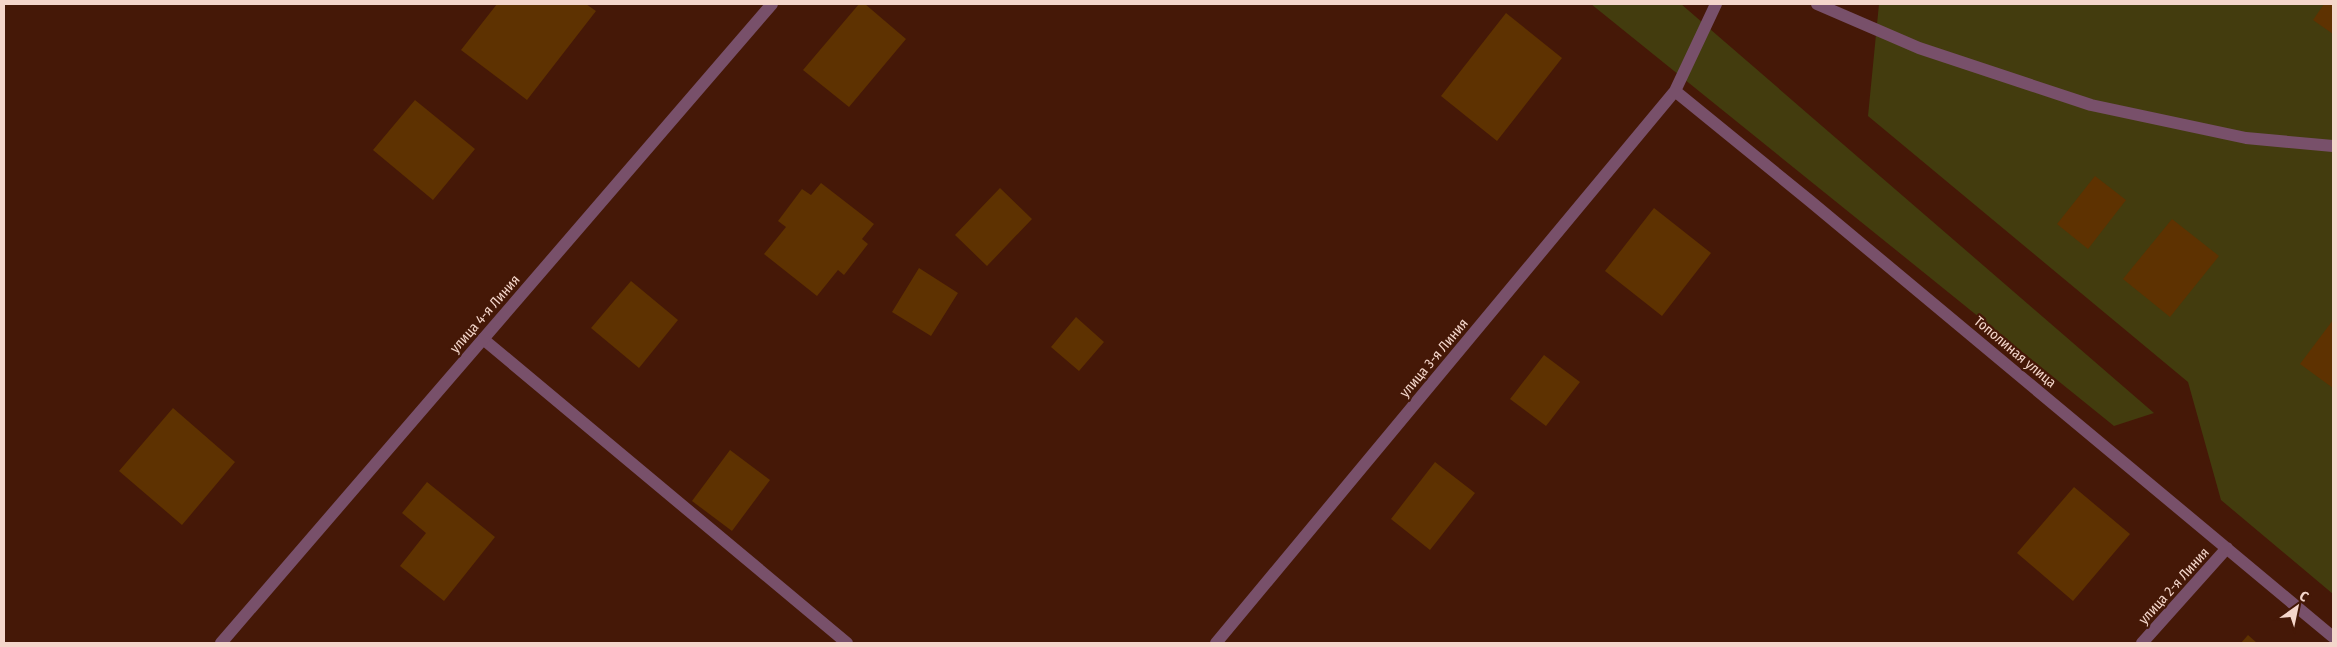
<svg xmlns="http://www.w3.org/2000/svg" width="2337" height="647" viewBox="0 0 2337 647" font-family="'Fira Sans Condensed',sans-serif">
  <style>
    .green { fill: #433c0e }
    .building { fill: #5e3201 }
    .lines { fill: none; stroke-linecap: round; stroke-linejoin: round }
    .lane { stroke: #78506a; stroke-width: 12 }
    .street { stroke: #78506a; stroke-width: 12 }
    .labels { text-anchor: middle; dominant-baseline: central; stroke-width: 4.5; stroke-linejoin: round; paint-order: stroke }
    .street-label { font-size: 14px; fill: #f4d6cb; stroke: #451807 }
  </style>
  <rect width="100%" height="100%" fill="#451807"/>
  <path class="green" d="M 1591,4 L 1681,4 L 2154,413 L 2114,426 Z
    M 1879,4 L 2333,4 L 2333,594 L 2221,500 L 2188,382 L 1868,116 Z"/>
  <path class="building" d="M 497,4 L 586,4 L 596,11 L 527,100 L 461,50 Z
    M 859,4 L 865,4 L 906,39 L 849,107 L 803,70 Z
    M 2324,4 L 2333,4 L 2333,34 L 2313,20 Z
    M 1506,13 L 1562,58 L 1497,141 L 1441,96 Z
    M 415,100 L 475,149 L 433,200 L 373,150 Z
    M 2095,176 L 2126,200 L 2088,249 L 2057,224 Z
    M 821,183 L 874,224 L 862,239 L 868,244 L 844,275 L 838,270 L 817,296 L 764,254 L 786,227 L 778,221 L 802,189 L 811,195 Z
    M 1000,188 L 1032,219 L 987,266 L 955,235 Z
    M 1654,208 L 1711,253 L 1662,316 L 1605,271 Z
    M 2172,219 L 2219,256 L 2170,317 L 2123,279 Z
    M 919,268 L 958,293 L 931,336 L 892,312 Z
    M 631,281 L 678,320 L 639,368 L 591,328 Z
    M 1076,317 L 1104,342 L 1079,371 L 1051,347 Z
    M 2333,320 L 2333,388 L 2300,364 Z
    M 1544,355 L 1580,382 L 1546,426 L 1510,399 Z
    M 173,408 L 235,462 L 182,525 L 119,471 Z
    M 730,450 L 770,480 L 732,531 L 692,501 Z
    M 1435,462 L 1475,493 L 1430,550 L 1391,519 Z
    M 427,482 L 495,537 L 444,601 L 400,566 L 426,533 L 402,513 Z
    M 2074,487 L 2130,534 L 2073,601 L 2017,553 Z
    M 2248,635 L 2257,643 L 2241,643 Z"/>
  <g class="lines">
    <path class="lane" d="M 483,339 L 847,643"/>
    <path class="street" d="M 1817,4 L 1919,48 L 2091,105 L 2246,138 L 2333,146
      M 1675,91 L 1810,201 L 2333,637
      M 221,643 L 772,4
      M 1216,643 L 1675,91 L 1716,4
      M 2142,643 L 2227,548"/>
  </g>
  <g class="labels">
    <g class="street-label">
      <text transform="translate(485 314) rotate(-49)">улица 4-я Линия</text>
      <text transform="translate(2015 352) rotate(40)">Тополиная улица</text>
      <text transform="translate(1434 358) rotate(-50)">улица 3-я Линия</text>
      <text transform="translate(2174 586) rotate(-48)">улица 2-я Линия</text>
    </g>
  </g>
  <rect width="2337" height="647" fill="none" stroke="#f4d6cb" stroke-width="10"/>
  <g transform="translate(2297 607) rotate(33)" stroke="#451807" stroke-width="4" paint-order="stroke">
  <path d="M0-4L9 19L0 12L-9 19Z" fill="#f4d6cb"/>
  <text y="-8" font-size="14" font-weight="bold" text-anchor="middle" fill="#f4d6cb">С</text>
  </g>
</svg>
